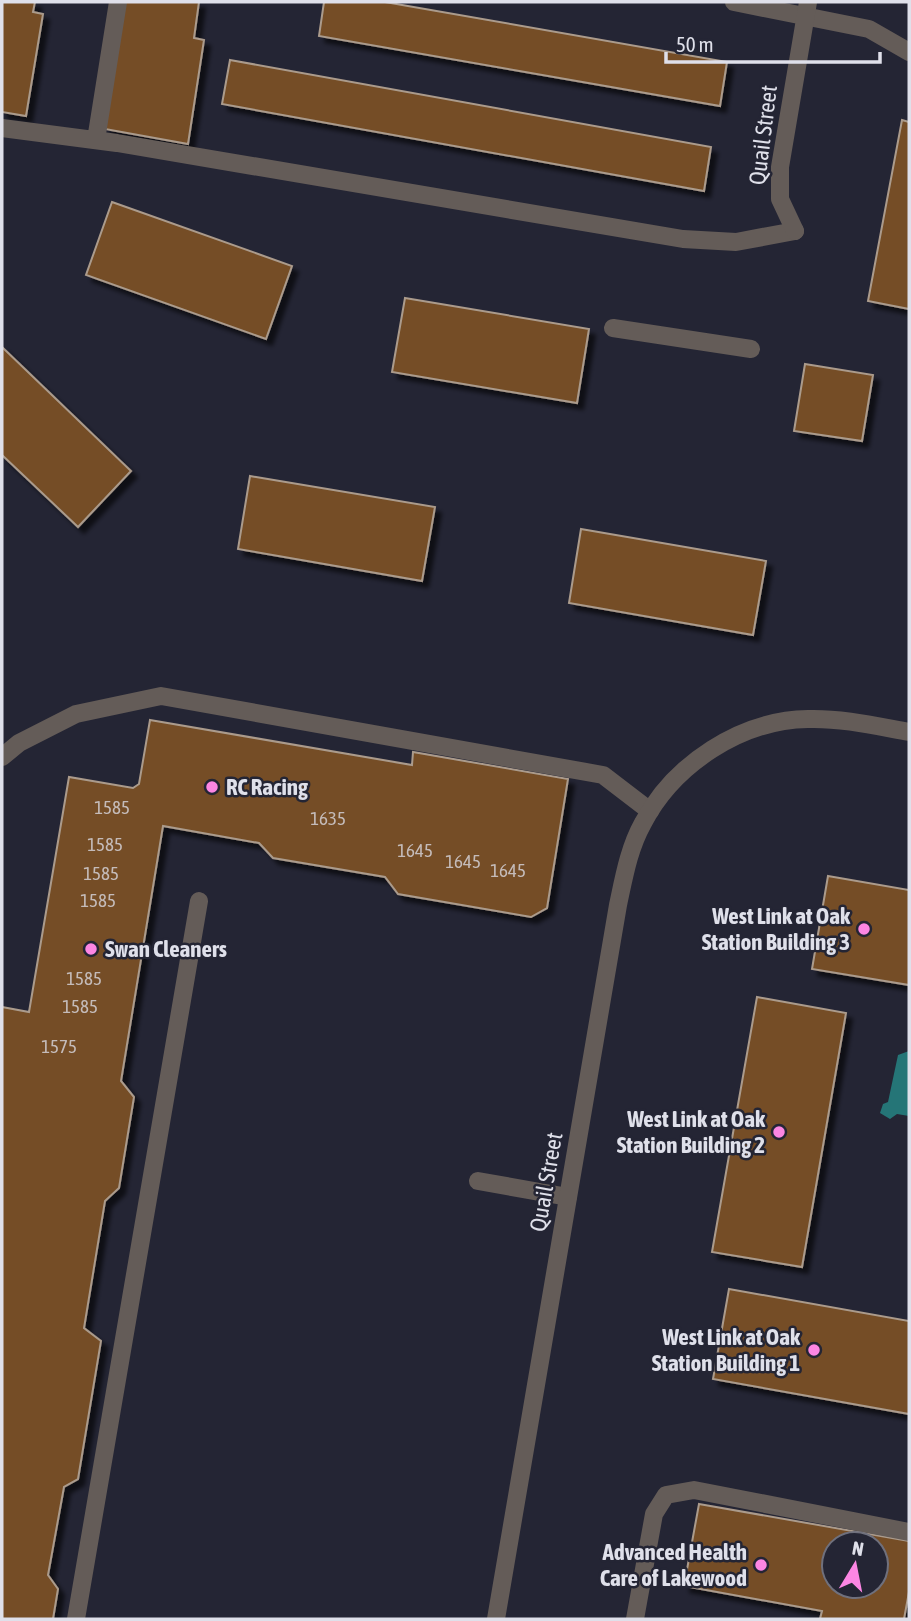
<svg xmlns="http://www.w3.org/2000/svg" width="911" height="1621" viewBox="0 0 911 1621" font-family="'Asap Condensed',sans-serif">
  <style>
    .water { fill: #257577 }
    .building { fill: #744d26; stroke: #ab9b8c; stroke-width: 2; fill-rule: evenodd; filter: url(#shadow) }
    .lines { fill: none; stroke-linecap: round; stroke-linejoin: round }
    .service { stroke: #645c58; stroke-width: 18 }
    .minor { stroke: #645c58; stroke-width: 18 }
    .tertiary { stroke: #645c58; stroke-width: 18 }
    .poi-dot { fill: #fc86e3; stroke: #242534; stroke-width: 2.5 }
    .labels { text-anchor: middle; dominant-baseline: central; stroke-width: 5; stroke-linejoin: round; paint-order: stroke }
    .number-label { font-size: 19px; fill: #c4bbb9 }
    .street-label { font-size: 23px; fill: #dfe0ea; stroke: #242534 }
    .poi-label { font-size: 23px; font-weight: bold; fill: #dfe0ea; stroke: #242534; text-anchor: end }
  </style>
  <defs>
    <filter id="shadow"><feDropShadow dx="6" dy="6" stdDeviation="2" flood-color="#0009"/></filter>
  </defs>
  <rect width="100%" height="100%" fill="#242534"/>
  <path class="water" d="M 909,1051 L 909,1116 L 897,1114 L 890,1119 L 880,1113 L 883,1104 L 888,1102 L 898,1055 Z"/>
  <path class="building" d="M 2,2 L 35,2 L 33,12 L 43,14 L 26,116 L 2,112 Z
    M 125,2 L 199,2 L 194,38 L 204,40 L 188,144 L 105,129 Z
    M 324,2 L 385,2 L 727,62 L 720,106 L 319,36 Z
    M 230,60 L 711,147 L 704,191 L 222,104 Z
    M 902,120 L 909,122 L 909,309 L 868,301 Z
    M 112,202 L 292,266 L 266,339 L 86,275 Z
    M 405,298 L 589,329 L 577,403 L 392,372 Z
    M 2,347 L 131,471 L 78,527 L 2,455 Z
    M 805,364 L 873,375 L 862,441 L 794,431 Z
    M 250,476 L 435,507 L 422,581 L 238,549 Z
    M 581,529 L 766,561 L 753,635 L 569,603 Z
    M 150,720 L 412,765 L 413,752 L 568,779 L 547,908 L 531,917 L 398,894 L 385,877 L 273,858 L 259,843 L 163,826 L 121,1081 L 134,1097 L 119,1188 L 105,1201 L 84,1328 L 101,1341 L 78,1479 L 64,1487 L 48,1575 L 58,1589 L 53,1619 L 2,1619 L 2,1007 L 29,1012 L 69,777 L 133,788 L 139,784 Z
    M 828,876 L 909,890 L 909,985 L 812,969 Z
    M 757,997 L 846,1013 L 802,1267 L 712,1252 Z
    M 729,1289 L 909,1321 L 909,1414 L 713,1379 Z
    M 699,1504 L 909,1541 L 909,1592 L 904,1619 L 820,1619 L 822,1611 L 684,1586 ZM 834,1544 L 876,1544 L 876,1586 L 834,1586 Z"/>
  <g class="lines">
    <path class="service" d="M 734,2 L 869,29 L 909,52
      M 2,128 L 117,143 L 683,239 L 736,242 L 795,231
      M 96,140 L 118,2
      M 613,328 L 751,349
      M 2,757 L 19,743 L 76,714 L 161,696 L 603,775 L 650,811
      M 478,1181 L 568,1197
      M 76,1619 L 199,901
      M 635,1619 L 654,1514 L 666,1495 L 694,1490 L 909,1532"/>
    <path class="minor" d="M 795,231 L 780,199 L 780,167 L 808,2"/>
    <path class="tertiary" d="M 496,1619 L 618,905 C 624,877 629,848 643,823 C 674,764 741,720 808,719 C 842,718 876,726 909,732"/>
  </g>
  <g class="poi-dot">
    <circle cx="212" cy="787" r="7"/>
    <circle cx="864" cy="929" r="7"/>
    <circle cx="91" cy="949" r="7"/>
    <circle cx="779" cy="1132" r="7"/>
    <circle cx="814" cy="1350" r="7"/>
    <circle cx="761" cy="1565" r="7"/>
  </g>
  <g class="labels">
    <g class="number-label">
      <text x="112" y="807">1585</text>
      <text x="328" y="818">1635</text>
      <text x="105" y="844">1585</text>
      <text x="415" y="850">1645</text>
      <text x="463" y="861">1645</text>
      <text x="508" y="870">1645</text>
      <text x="101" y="873">1585</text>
      <text x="98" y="900">1585</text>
      <text x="84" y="978">1585</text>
      <text x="80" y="1006">1585</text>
      <text x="59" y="1046">1575</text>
    </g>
    <g class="street-label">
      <text transform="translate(763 135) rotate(-83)">Quail Street</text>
      <text transform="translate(546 1182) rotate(-80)">Quail Street</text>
    </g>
    <g class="poi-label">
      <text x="226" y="787" text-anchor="start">RC Racing</text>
      <text x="850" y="916">West Link at Oak<tspan x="850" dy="26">Station Building 3</tspan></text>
      <text x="105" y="949" text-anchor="start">Swan Cleaners</text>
      <text x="765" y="1119">West Link at Oak<tspan x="765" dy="26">Station Building 2</tspan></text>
      <text x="800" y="1337">West Link at Oak<tspan x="800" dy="26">Station Building 1</tspan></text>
      <text x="747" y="1552">Advanced Health<tspan x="747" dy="26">Care of Lakewood</tspan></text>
    </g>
  </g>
  <rect width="911" height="1621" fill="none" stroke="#dfe0ea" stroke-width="7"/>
  <g transform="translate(855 1565) rotate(10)"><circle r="33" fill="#242534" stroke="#6f707d" stroke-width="2"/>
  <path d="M0-5L12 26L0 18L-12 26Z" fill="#fc86e3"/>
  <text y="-10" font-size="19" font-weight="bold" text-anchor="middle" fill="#dfe0ea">N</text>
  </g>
  <path d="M666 52v10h214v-10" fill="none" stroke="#dfe0ea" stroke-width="3.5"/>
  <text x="676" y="52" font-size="21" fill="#dfe0ea" stroke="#242534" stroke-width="5" paint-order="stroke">50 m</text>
</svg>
